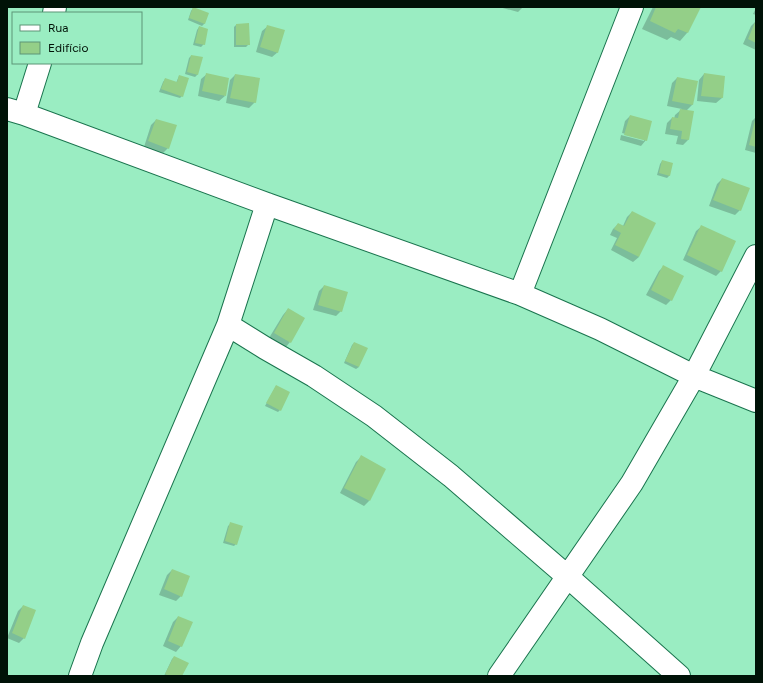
<svg xmlns="http://www.w3.org/2000/svg" width="763" height="683" viewBox="0 0 763 683" font-family="Figtree,sans-serif">
  <style>
    .shadow { fill: #0003 }
    .building { fill: #94cf88 }
    .lines { fill: none; stroke-linecap: round; stroke-linejoin: round }
    .minor-casing { stroke: #1a744e; stroke-width: 24 }
    .minor { stroke: #fff; stroke-width: 22 }
  </style>
  <rect width="100%" height="100%" fill="#9aedc2"/>
  <path class="shadow" d="M 499,7 L 523,7 L 518,12 Z
    M 653,7 L 699,7 L 687,33 L 680,41 L 671,37 L 667,40 L 642,29 Z
    M 193,8 L 205,23 L 202,26 L 188,20 L 191,11 Z
    M 756,8 L 756,15 L 753,14 Z
    M 756,21 L 756,50 L 743,44 L 751,26 Z
    M 236,25 L 249,44 L 246,47 L 234,47 L 234,27 Z
    M 268,26 L 278,52 L 272,57 L 256,52 L 262,31 Z
    M 199,27 L 204,44 L 201,47 L 193,45 L 197,30 Z
    M 191,56 L 198,74 L 195,77 L 185,74 L 189,58 Z
    M 207,74 L 225,96 L 219,101 L 198,96 L 201,79 Z
    M 704,74 L 724,77 L 722,98 L 716,103 L 697,101 L 699,80 Z
    M 235,75 L 255,102 L 249,108 L 226,103 L 230,80 Z
    M 179,76 L 182,96 L 180,98 L 159,92 L 163,82 L 165,79 L 176,83 Z
    M 677,78 L 693,104 L 686,111 L 688,140 L 683,145 L 676,144 L 678,136 L 665,134 L 667,123 L 672,118 L 674,119 L 675,115 L 682,109 L 667,106 L 672,83 Z
    M 630,116 L 646,140 L 641,146 L 620,140 L 621,135 L 644,141 L 644,139 L 622,133 L 625,121 Z
    M 756,117 L 756,153 L 745,150 L 752,121 Z
    M 156,120 L 168,148 L 163,153 L 144,147 L 151,125 Z
    M 662,161 L 670,175 L 667,178 L 657,175 L 660,164 Z
    M 722,179 L 740,210 L 735,215 L 709,206 L 717,184 Z
    M 632,212 L 639,257 L 633,262 L 611,250 L 617,238 L 610,235 L 613,229 L 618,224 L 623,226 L 627,217 Z
    M 702,226 L 721,271 L 716,276 L 683,260 L 696,231 Z
    M 664,266 L 671,300 L 666,305 L 646,295 L 659,271 Z
    M 324,286 L 341,311 L 336,316 L 313,310 L 319,291 Z
    M 288,309 L 290,342 L 285,348 L 269,338 L 283,315 Z
    M 354,343 L 359,367 L 356,369 L 344,363 L 352,345 Z
    M 276,386 L 280,410 L 278,412 L 265,406 Z
    M 361,457 L 369,501 L 364,506 L 340,493 L 356,462 Z
    M 231,523 L 236,544 L 234,546 L 223,543 L 228,526 Z
    M 172,570 L 181,596 L 176,601 L 159,595 L 167,575 Z
    M 23,606 L 24,638 L 19,643 L 7,638 L 18,611 Z
    M 178,617 L 181,646 L 176,652 L 163,646 L 173,622 Z
    M 174,657 L 181,676 L 164,676 L 172,659 Z"/>
  <path class="building" d="M 193,7 L 209,13 L 205,24 L 189,18 Z
    M 656,7 L 701,7 L 688,33 L 678,29 L 675,33 L 650,21 Z
    M 756,20 L 756,43 L 748,39 Z
    M 249,23 L 250,45 L 236,45 L 236,24 Z
    M 267,25 L 285,30 L 278,53 L 260,47 Z
    M 199,26 L 208,29 L 205,45 L 195,43 Z
    M 191,55 L 203,57 L 198,75 L 187,72 Z
    M 206,73 L 229,78 L 226,96 L 202,91 Z
    M 704,73 L 725,76 L 723,98 L 701,96 Z
    M 235,74 L 260,78 L 256,103 L 230,98 Z
    M 179,75 L 189,78 L 183,97 L 161,89 L 165,78 L 177,82 Z
    M 677,77 L 698,81 L 693,105 L 672,101 Z
    M 680,109 L 694,111 L 689,140 L 681,139 L 682,131 L 670,129 L 672,117 L 678,118 Z
    M 630,115 L 652,121 L 647,141 L 624,135 Z
    M 156,119 L 177,125 L 169,149 L 148,141 Z
    M 755,120 L 756,120 L 756,147 L 749,145 Z
    M 662,160 L 673,163 L 670,176 L 659,173 Z
    M 722,178 L 750,188 L 741,211 L 713,200 Z
    M 632,211 L 656,223 L 639,257 L 615,245 L 621,233 L 614,229 L 618,223 L 624,226 Z
    M 701,225 L 736,241 L 722,272 L 687,255 Z
    M 663,265 L 684,276 L 672,301 L 651,290 Z
    M 324,285 L 348,292 L 342,312 L 318,305 Z
    M 288,308 L 305,318 L 291,343 L 274,333 Z
    M 354,342 L 368,348 L 359,367 L 345,361 Z
    M 276,385 L 290,392 L 281,411 L 266,403 Z
    M 361,455 L 386,469 L 370,501 L 344,488 Z
    M 230,522 L 243,526 L 237,545 L 225,541 Z
    M 172,569 L 190,576 L 182,597 L 164,589 Z
    M 23,605 L 36,610 L 25,639 L 12,633 Z
    M 178,616 L 193,622 L 182,647 L 168,641 Z
    M 174,656 L 189,663 L 182,676 L 169,676 L 165,674 Z"/>
  <g class="lines">
    <defs>
      <path id="minor" d="M 54,13 L 55,7
        M 7,109 L 24,114 L 267,204 L 520,294 L 600,329 L 694,376 L 756,401
        M 24,114 L 40,63
        M 520,294 L 632,7
        M 228,325 L 265,348 L 314,376 L 374,416 L 451,476 L 568,577 L 679,676
        M 80,676 L 92,643 L 228,325 L 267,204
        M 499,676 L 632,483 L 694,376 L 756,256"/>
    </defs>
    <use href="#minor" class="minor-casing"/>
    <use href="#minor" class="minor"/>
  </g>
  <rect width="763" height="683" fill="none" stroke="#001207" stroke-width="16"/>
  <rect x="12" y="12" width="130" height="52" fill="#9aedc2" stroke="#5c9577"/>
  <rect x="20" y="25" width="20" height="6" fill="#ffffff" stroke="#5c9577"/>
  <text x="48" y="32" font-size="12" fill="#001207">Rua</text>
  <rect x="20" y="42" width="20" height="12" fill="#94cf88" stroke="#5c9577"/>
  <text x="48" y="52" font-size="12" fill="#001207">Edifício</text>
</svg>
